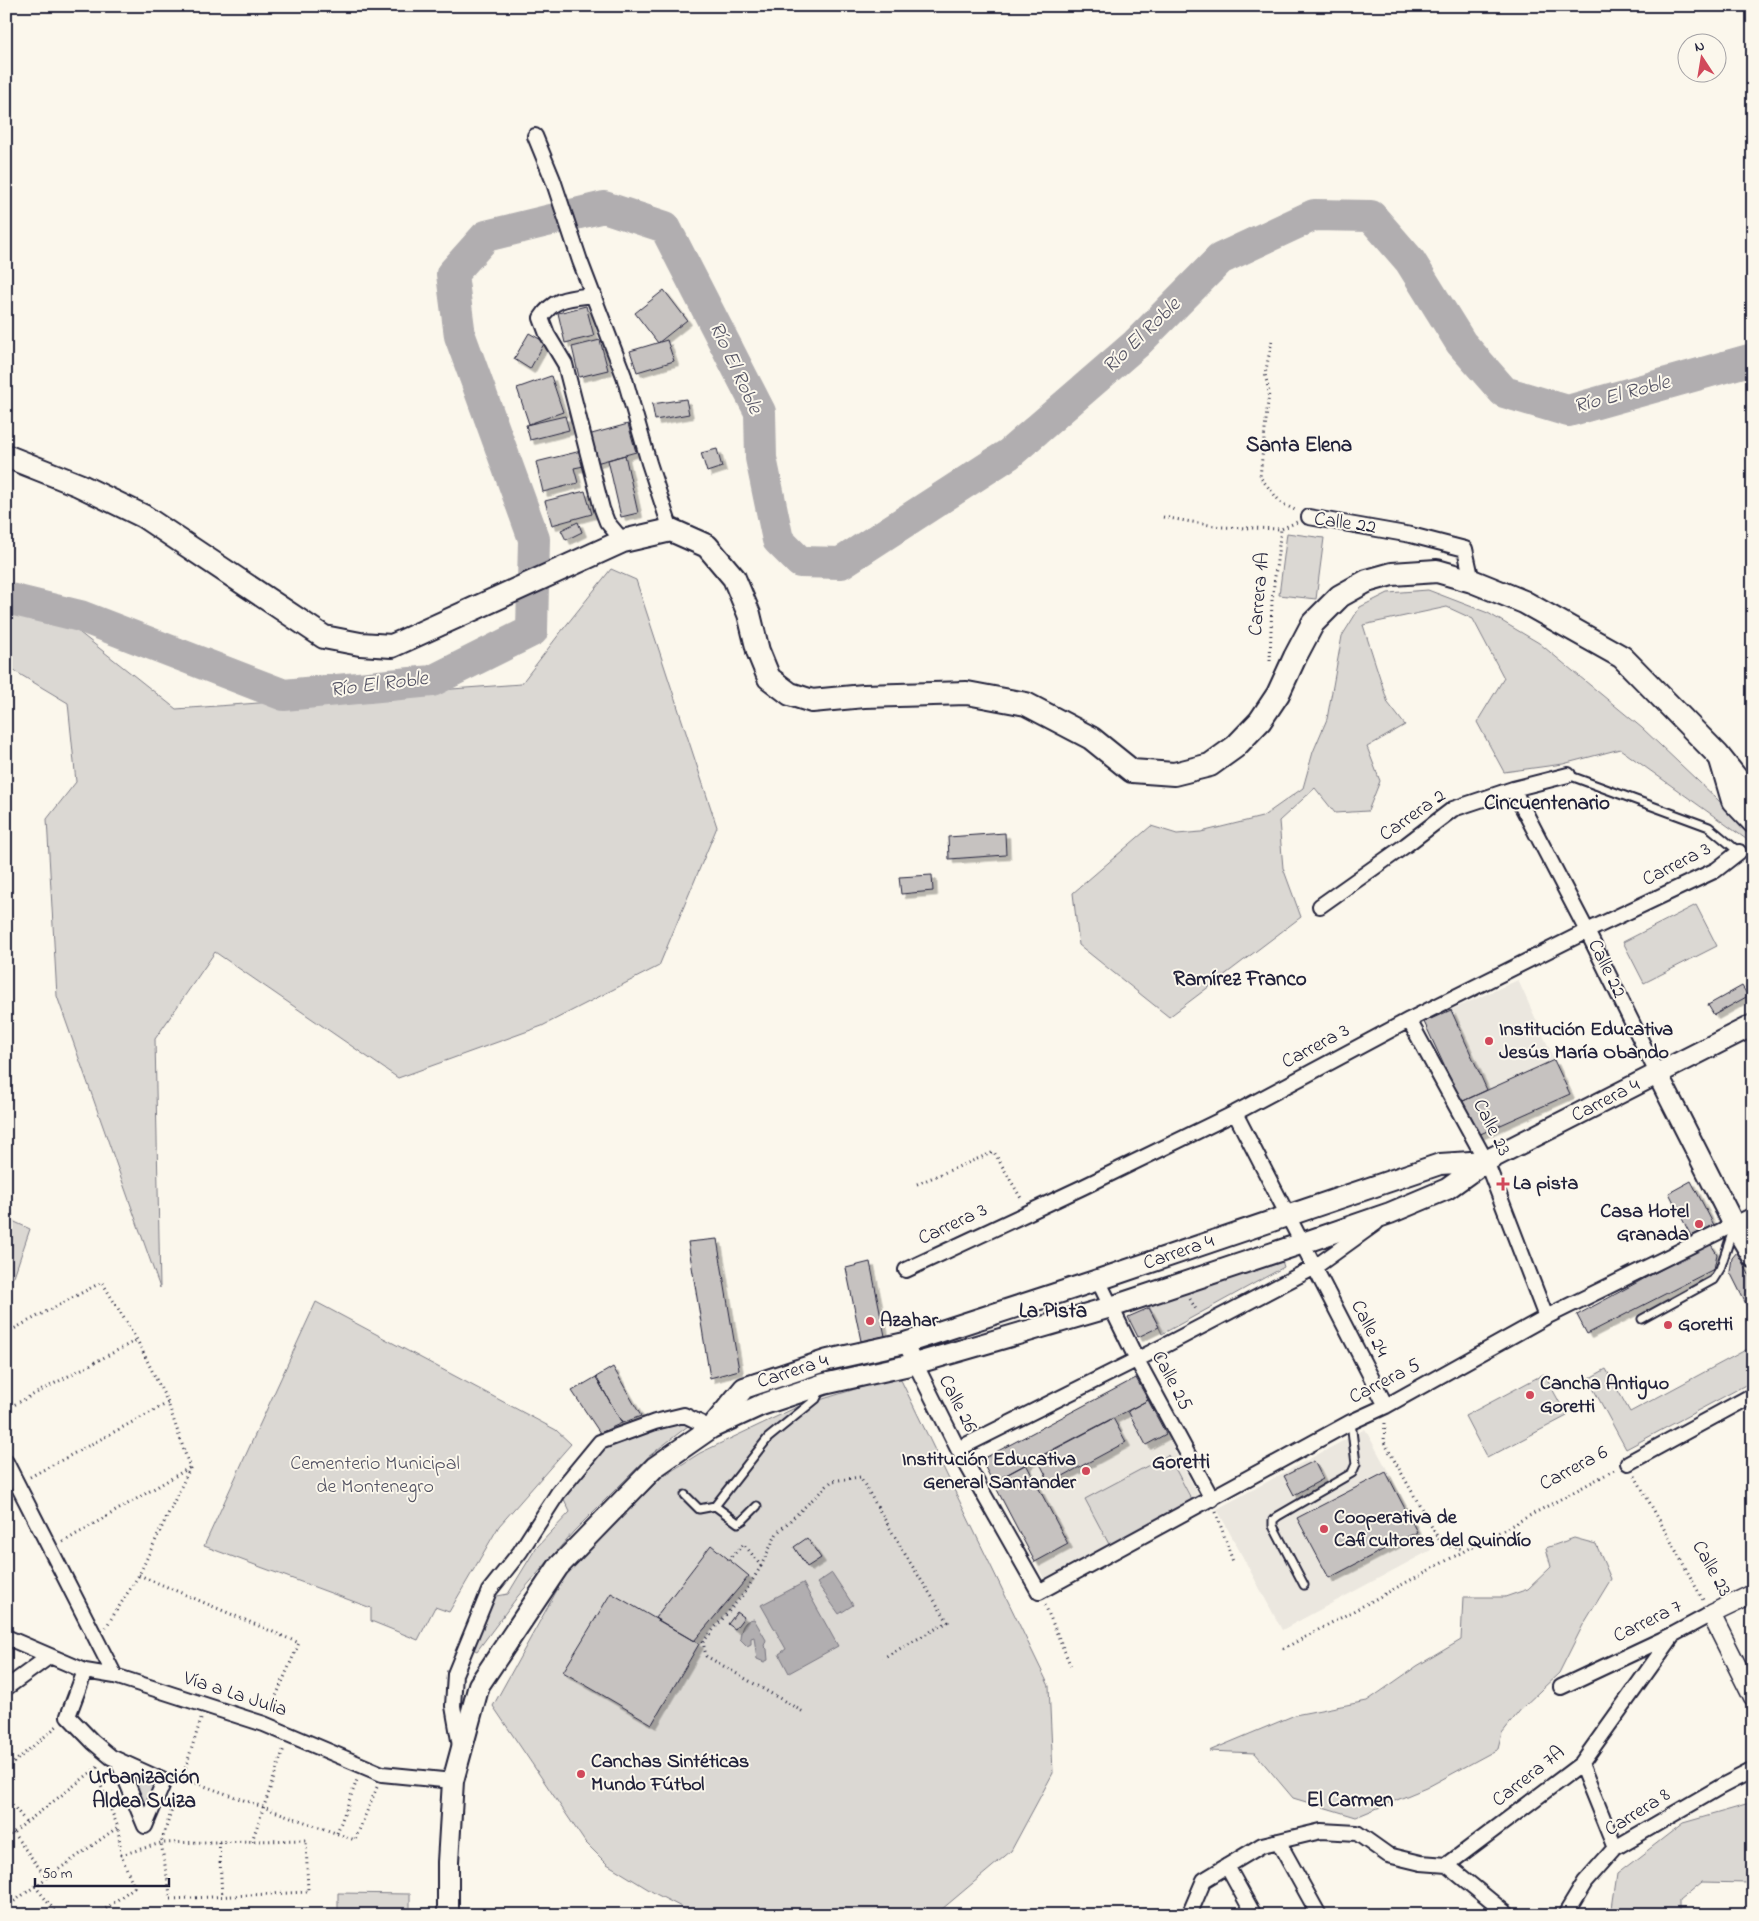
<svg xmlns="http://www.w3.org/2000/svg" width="1759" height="1921" viewBox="0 0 1759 1921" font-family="'Indie Flower',sans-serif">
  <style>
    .built { fill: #ebe7df }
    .green { fill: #dbd8d3; stroke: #7e7d87 }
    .water { fill: #b1aeb0; stroke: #787681 }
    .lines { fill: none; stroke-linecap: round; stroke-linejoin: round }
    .river { stroke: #b1aeb0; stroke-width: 32 }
    .building { fill: #c6c2c0; stroke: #22223b; filter: url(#shadow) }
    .service-casing { stroke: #22223b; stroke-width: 11 }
    .minor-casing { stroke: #22223b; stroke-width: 18 }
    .tertiary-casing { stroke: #22223b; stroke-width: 21 }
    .secondary-casing { stroke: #22223b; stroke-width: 24 }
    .primary-casing { stroke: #22223b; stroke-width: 26 }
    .path { stroke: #22223b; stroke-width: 3; stroke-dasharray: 1 4; stroke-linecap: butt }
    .service { stroke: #fbf7ec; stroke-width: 7 }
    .minor { stroke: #fbf7ec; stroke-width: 14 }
    .tertiary { stroke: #fbf7ec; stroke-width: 18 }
    .secondary { stroke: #fbf7ec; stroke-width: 20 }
    .primary { stroke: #fbf7ec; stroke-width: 22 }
    .poi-dot { fill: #d1495b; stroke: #fbf7ec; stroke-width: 2 }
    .labels { text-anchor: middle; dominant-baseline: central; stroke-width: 4; stroke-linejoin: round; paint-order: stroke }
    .street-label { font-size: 20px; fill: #22223b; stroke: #fbf7ec }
    .poi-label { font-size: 20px; font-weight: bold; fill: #22223b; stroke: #fbf7ec; text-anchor: start }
    .park-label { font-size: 20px; fill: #505061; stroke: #fbf7ec }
    .water-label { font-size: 21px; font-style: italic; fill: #545364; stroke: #fbf7ec }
    .neighbourhood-label { font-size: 21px; font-weight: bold; fill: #22223b; stroke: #fbf7ec }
  </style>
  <defs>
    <filter id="shadow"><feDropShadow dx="4.5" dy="4.5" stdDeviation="0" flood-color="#0004"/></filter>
  </defs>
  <rect width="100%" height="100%" fill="#fbf7ec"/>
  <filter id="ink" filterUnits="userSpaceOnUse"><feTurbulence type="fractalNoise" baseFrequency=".02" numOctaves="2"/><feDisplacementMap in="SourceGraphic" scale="10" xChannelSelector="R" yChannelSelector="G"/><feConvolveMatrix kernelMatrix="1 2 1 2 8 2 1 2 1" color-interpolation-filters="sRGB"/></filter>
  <g filter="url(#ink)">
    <path class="built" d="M 1518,980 L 1570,1094 L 1476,1136 L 1424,1022 Z
      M 1136,1378 L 1203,1504 L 1048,1586 L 981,1460 Z
      M 1365,1429 L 1431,1550 L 1282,1630 L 1217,1509 Z"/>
    <path class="green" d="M 1287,533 L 1324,538 L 1316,599 L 1279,595 Z
      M 611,569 L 636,580 L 717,827 L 659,966 L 542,1026 L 398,1078 L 215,952 L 155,1039 L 160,1288 L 57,996 L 47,819 L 76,782 L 68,703 L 6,666 L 6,593 L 70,625 L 176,709 L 521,684 L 560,633 Z
      M 1428,590 L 1488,613 L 1539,643 L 1642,728 L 1753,833 L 1753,844 L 1620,749 L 1563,764 L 1504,772 L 1477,722 L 1504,678 L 1473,619 L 1447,607 L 1363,625 L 1388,703 L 1405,725 L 1367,747 L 1380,781 L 1368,811 L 1335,813 L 1315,788 L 1279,821 L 1283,868 L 1301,917 L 1169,1017 L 1079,945 L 1073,893 L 1151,826 L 1177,834 L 1201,832 L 1262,817 L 1303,788 L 1313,752 L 1327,719 L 1342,636 L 1360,607 L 1388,593 Z
      M 1696,905 L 1717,946 L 1644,983 L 1623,942 Z
      M 6,1218 L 30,1229 L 14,1276 L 6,1287 Z
      M 1281,1258 L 1284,1267 L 1162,1334 L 1148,1304 Z
      M 316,1302 L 556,1430 L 571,1444 L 499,1526 L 449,1612 L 435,1607 L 418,1640 L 371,1621 L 371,1608 L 204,1546 Z
      M 1753,1346 L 1753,1381 L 1626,1449 L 1588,1379 L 1606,1369 L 1630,1412 Z
      M 1544,1374 L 1567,1416 L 1487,1458 L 1465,1416 Z
      M 900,1378 L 1049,1686 L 1053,1773 L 1011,1851 L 935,1915 L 697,1915 L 656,1894 L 607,1864 L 585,1842 L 493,1706 L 567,1572 L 662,1477 L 700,1453 L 797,1407 L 862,1387 Z
      M 680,1422 L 688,1426 L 648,1457 L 574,1531 L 518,1596 L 477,1651 L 471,1648 L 492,1597 L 508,1594 L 536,1548 L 570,1512 L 563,1497 L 608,1445 Z
      M 1168,1455 L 1193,1502 L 1110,1546 L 1085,1499 Z
      M 1574,1538 L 1596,1544 L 1611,1579 L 1583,1625 L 1559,1673 L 1522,1708 L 1502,1733 L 1498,1749 L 1426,1788 L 1356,1817 L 1293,1798 L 1255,1753 L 1209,1751 L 1295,1715 L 1367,1701 L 1417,1666 L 1461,1640 L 1463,1597 L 1505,1597 L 1528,1589 L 1551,1567 L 1546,1548 Z
      M 118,1761 L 163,1780 L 145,1826 Z
      M 1753,1803 L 1753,1886 L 1747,1883 L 1702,1882 L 1679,1901 L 1679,1915 L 1611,1915 L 1617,1874 L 1683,1823 Z
      M 338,1893 L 410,1894 L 410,1915 L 338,1915 Z"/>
    <path class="water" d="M 832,1573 L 853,1605 L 839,1614 L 817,1583 Z
      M 803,1583 L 838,1646 L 789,1673 L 779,1654 L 786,1649 L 761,1605 Z
      M 754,1619 L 766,1640 L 764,1646 L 767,1649 L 768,1660 L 764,1662 L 757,1659 L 754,1637 L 751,1638 L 751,1644 L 747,1646 L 740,1639 C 741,1629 743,1620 754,1619 Z"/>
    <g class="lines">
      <path class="river" d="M 6,598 L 80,616 L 284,695 L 432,681 L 532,631 L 534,539 L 460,336 L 452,274 L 486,236 L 604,207 L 665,227 L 760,412 L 761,458 L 778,540 L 800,562 L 841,563 L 1009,454 L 1136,344 L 1220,259 L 1314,215 L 1371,216 L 1410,261 L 1461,343 L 1504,392 L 1568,411 L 1753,359"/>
    </g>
    <path class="building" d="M 664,290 L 687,320 L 658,343 L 635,313 Z
      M 586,306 L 594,336 L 565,343 L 558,313 Z
      M 529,333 L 545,342 L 530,369 L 514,359 Z
      M 600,340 L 608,370 L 579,377 L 572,347 Z
      M 667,340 L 674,361 L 637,372 L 630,351 Z
      M 551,376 L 563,412 L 529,424 L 517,388 Z
      M 686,399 L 689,414 L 655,420 L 652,404 Z
      M 565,416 L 569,430 L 530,440 L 526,425 Z
      M 628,424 L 636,452 L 596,463 L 588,435 Z
      M 717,449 L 722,467 L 707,472 L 701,453 Z
      M 581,451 L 584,466 L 574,468 L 578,483 L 543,492 L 536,462 Z
      M 625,455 L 638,513 L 621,517 L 608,460 Z
      M 585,491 L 592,514 L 552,525 L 545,501 Z
      M 578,522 L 582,532 L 566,540 L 561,530 Z
      M 1005,833 L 1006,855 L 949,859 L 948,837 Z
      M 932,875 L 933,891 L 901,894 L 899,877 Z
      M 1742,986 L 1748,996 L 1714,1015 L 1708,1005 Z
      M 1451,1010 L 1487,1090 L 1461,1102 L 1424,1022 Z
      M 1554,1060 L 1570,1094 L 1476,1136 L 1461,1102 Z
      M 1691,1181 L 1714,1225 L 1691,1236 L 1669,1193 Z
      M 717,1239 L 739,1370 L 710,1378 L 688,1242 Z
      M 1710,1243 L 1717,1254 L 1714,1269 L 1587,1334 L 1577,1315 Z
      M 1737,1252 L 1753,1282 L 1753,1318 L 1730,1272 L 1732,1258 Z
      M 870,1262 L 885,1336 L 861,1341 L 846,1268 Z
      M 1149,1308 L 1159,1327 L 1138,1337 L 1128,1317 Z
      M 613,1367 L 641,1416 L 622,1423 L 596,1377 Z
      M 596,1377 L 622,1423 L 600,1433 L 572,1391 Z
      M 1136,1378 L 1148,1400 L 993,1482 L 981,1460 Z
      M 1148,1400 L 1166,1434 L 1146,1445 L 1128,1411 Z
      M 1113,1418 L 1126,1442 L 1050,1483 L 1037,1458 Z
      M 1314,1461 L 1323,1479 L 1294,1495 L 1284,1476 Z
      M 1026,1464 L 1068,1544 L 1035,1562 L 993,1482 Z
      M 1386,1472 L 1417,1532 L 1329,1578 L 1297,1518 Z
      M 807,1538 L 821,1558 L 807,1567 L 794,1547 Z
      M 711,1545 L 749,1576 L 694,1641 L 655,1618 Z
      M 611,1593 L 699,1644 L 652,1724 L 563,1672 Z
      M 737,1612 L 744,1617 L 735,1629 L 728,1624 Z"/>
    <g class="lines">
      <defs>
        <path id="service" d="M 1568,775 L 1709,827 L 1739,852
          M 1642,1319 L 1713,1280 L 1720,1269 L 1733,1230
          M 685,1495 L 699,1509 L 715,1506
          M 757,1506 L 743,1520 L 738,1523 L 715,1506 L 768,1438 L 816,1399 L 821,1389
          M 1304,1585 L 1273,1526 L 1273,1520 L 1278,1516 L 1352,1473 L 1356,1464 L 1351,1422"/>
        <path id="minor" d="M 535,136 L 553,180 L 580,261 L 624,376 L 649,463 L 671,530
          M 594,295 C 571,298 554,297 541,318 L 547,334 L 565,364 L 602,509 L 607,522 L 623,541
          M 1309,517 L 1411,535 L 1465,549 L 1472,581
          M 1513,789 L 1587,931 L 1658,1075
          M 1320,906 L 1406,845 L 1453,809 L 1513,789 L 1568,775
          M 1409,1020 L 1486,1161 L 1546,1317
          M 1235,1113 L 1386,1406
          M 906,1270 L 1083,1187 L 1235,1113 L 1409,1020 L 1587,931 L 1716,870 L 1739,852
          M 1098,1280 L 1137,1360 L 1212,1499
          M 905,1343 L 958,1449 L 1039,1592 L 1351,1422 L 1386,1406 L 1546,1317 L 1753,1215
          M 958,1449 L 1162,1347 L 1315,1267 L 1376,1223
          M 6,1462 L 115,1676
          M 1628,1463 L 1753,1395
          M 6,1637 L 85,1671 L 115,1676 L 264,1724 L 382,1774 L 453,1781
          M 85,1671 L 68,1716 L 93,1742 L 111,1757 L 164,1781 L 145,1826 L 118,1761
          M 1561,1687 L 1674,1634 L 1711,1614
          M 6,1688 L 50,1656
          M 460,1746 L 453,1706 L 455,1674 L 489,1591 L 520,1552 L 558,1493 L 600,1442 L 655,1422 L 684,1415 L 711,1428
          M 1581,1764 L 1615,1848
          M 1278,1841 L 1319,1915
          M 1447,1865 L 1581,1764 L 1674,1634
          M 1447,1865 L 1508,1915
          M 1227,1866 L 1254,1915
          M 1189,1915 L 1204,1880 L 1262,1845 L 1321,1831 L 1357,1833 L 1388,1855 L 1421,1863 L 1447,1865
          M 1565,1915 L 1585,1882 L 1615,1848 L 1720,1787 L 1753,1770"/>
        <path id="tertiary" d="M 1753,1594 L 1711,1614 L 1753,1698"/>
        <path id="secondary" d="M 1720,760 L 1732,801 L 1753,823
          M 1658,1075 L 1734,1225 L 1753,1257
          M 715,1423 L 744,1388 L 828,1360 L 905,1343 L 1098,1280 L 1440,1164 L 1486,1161
          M 448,1915 L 448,1862 L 453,1781 L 479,1685 L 558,1567 L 655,1467 L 711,1428 L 761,1405 L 824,1384 L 914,1364 L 1111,1307 L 1303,1243 L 1390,1213 L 1447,1189 L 1486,1161 L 1753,1025"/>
        <path id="primary" d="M 6,456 L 79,485 L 143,516 L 324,637 L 360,644 L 392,646 L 623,541 L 671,530 L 707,546 L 734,578 L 749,614 L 758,651 L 769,678 L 790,694 L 812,701 L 864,696 L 967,693 L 1026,704 L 1091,738 L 1132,771 L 1174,774 L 1210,765 L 1235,747 L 1260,721 L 1278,694 L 1295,657 L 1313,623 L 1340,596 L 1367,581 L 1392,574 L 1437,571 L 1472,581 L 1524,602 L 1622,657 L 1718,755 L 1753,799"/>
      </defs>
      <use href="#service" class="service-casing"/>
      <use href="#minor" class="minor-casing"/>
      <use href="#tertiary" class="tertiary-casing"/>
      <use href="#secondary" class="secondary-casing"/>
      <use href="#primary" class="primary-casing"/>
      <path class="path" d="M 1272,341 L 1265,374 L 1269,392 L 1260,477 L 1281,503 L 1295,510
        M 1163,517 L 1221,527 L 1281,529 L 1297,522
        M 1270,661 L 1272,600 L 1281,529
        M 917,1184 L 994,1152 L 1022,1200
        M 1190,1299 L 1197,1311
        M 6,1333 L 102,1282 L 137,1340 L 168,1403 L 190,1468 L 139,1575 L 106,1627
        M 6,1409 L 137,1340
        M 1385,1423 L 1384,1442 L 1442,1545 L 1463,1549
        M 1635,1476 L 1703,1600
        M 30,1477 L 168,1403
        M 1216,1512 L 1233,1562
        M 63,1542 L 189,1468
        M 728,1560 L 744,1544 L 761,1566 L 777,1533 L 832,1481 L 860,1477 L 909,1561 L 948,1622 L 883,1658
        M 761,1566 L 746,1591 L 703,1642 L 706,1656 L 805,1713
        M 139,1575 L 299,1643 L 270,1710
        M 1045,1605 L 1072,1669
        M 1283,1649 L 1616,1469
        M 6,1769 L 57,1726
        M 182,1778 L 355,1840 L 377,1787
        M 181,1782 L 201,1719
        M 6,1797 L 27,1823
        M 13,1833 L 46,1877
        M 337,1833 L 357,1780
        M 6,1838 L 98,1767
        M 252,1841 L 284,1748
        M 219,1842 L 222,1896
        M 121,1855 L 161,1843 L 306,1840 L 308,1892 L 171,1899 L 161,1843 L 175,1800
        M 35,1886 L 58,1915
        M 6,1907 L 118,1827 L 99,1781 L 107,1772
        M 98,1915 L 134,1887 L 121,1855 L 118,1827"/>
      <use href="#service" class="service"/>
      <use href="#minor" class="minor"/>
      <use href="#tertiary" class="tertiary"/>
      <use href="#secondary" class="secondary"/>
      <use href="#primary" class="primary"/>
    </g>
  </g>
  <g class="poi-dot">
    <circle cx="1489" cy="1041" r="5"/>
    <path d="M1500.5 1176.5h5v5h5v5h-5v5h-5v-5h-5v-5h5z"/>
    <circle cx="1699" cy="1224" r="5"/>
    <circle cx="870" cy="1321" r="5"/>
    <circle cx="1668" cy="1325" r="5"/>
    <circle cx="1530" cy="1395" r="5"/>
    <circle cx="1086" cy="1471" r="5"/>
    <circle cx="1324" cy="1529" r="5"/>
    <circle cx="581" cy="1774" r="5"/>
  </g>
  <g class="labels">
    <g class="street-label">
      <text transform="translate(1345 524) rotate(8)">Calle 22</text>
      <text transform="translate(1260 594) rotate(-85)">Carrera 1A</text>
      <text transform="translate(1413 816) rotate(-35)">Carrera 2</text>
      <text transform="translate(1677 865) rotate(-27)">Carrera 3</text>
      <text transform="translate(1606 969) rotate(64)">Calle 22</text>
      <text transform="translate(1316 1047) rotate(-28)">Carrera 3</text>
      <text transform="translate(1606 1101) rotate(-27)">Carrera 4</text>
      <text transform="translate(1491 1128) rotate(63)">Calle 23</text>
      <text transform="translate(953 1225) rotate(-25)">Carrera 3</text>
      <text transform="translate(1179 1253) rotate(-19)">Carrera 4</text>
      <text transform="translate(1369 1329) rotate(63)">Calle 24</text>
      <text transform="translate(793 1372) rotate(-18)">Carrera 4</text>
      <text transform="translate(1171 1381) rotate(62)">Calle 25</text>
      <text transform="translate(1385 1382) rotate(-27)">Carrera 5</text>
      <text transform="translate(957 1404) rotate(63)">Calle 26</text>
      <text transform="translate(1574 1469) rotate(-28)">Carrera 6</text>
      <text transform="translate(1711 1569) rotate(61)">Calle 23</text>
      <text transform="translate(1648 1622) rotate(-26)">Carrera 7</text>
      <text transform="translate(235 1695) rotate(18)">Vía a La Julia</text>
      <text transform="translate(1529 1777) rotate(-38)">Carrera 7A</text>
      <text transform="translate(1638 1813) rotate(-32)">Carrera 8</text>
    </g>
    <g class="poi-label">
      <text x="1499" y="1030">Institución Educativa<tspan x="1499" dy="23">Jesús María Obando</tspan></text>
      <text x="1513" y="1184">La pista</text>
      <text x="1689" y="1212" text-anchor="end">Casa Hotel<tspan x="1689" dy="23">Granada</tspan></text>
      <text x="880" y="1321">Azahar</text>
      <text x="1678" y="1325">Goretti</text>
      <text x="1540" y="1384">Cancha Antiguo<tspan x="1540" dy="23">Goretti</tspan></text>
      <text x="1076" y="1460" text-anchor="end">Institución Educativa<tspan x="1076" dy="23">General Santander</tspan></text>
      <text x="1334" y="1518">Cooperativa de<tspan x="1334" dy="23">Caficultores del Quindío</tspan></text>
      <text x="591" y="1762">Canchas Sintéticas<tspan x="591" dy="23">Mundo Fútbol</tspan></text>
    </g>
    <g class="park-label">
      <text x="375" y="1464">Cementerio Municipal<tspan x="375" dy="23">de Montenegro</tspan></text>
    </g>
    <g class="water-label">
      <text transform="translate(1142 336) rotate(-44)">Río El Roble</text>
      <text transform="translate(735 368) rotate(65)">Río El Roble</text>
      <text transform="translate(1622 395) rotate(-15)">Río El Roble</text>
      <text transform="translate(379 685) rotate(-7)">Río El Roble</text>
    </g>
    <g class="neighbourhood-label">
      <text x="1299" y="446">Santa Elena</text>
      <text x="1547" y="804">Cincuentenario</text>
      <text x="1240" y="980">Ramírez Franco</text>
      <text x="1053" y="1312">La Pista</text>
      <text x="1181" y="1463">Goretti</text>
      <text x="144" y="1778">Urbanización<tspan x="144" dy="24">Aldea Suiza</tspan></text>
      <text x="1350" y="1801">El Carmen</text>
    </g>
  </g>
  <rect width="1759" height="1921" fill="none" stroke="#fbf7ec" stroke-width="25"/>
  <rect x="12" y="12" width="1734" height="1896" fill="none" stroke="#22223b" stroke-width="2" filter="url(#ink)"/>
  <g transform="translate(1702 58) rotate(348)"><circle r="24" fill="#fbf7ec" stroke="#a4a2a5"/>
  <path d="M0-4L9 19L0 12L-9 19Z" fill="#d1495b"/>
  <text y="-8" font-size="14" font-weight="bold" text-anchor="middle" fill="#22223b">N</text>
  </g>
  <path d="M35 1878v8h134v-8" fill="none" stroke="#22223b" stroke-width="2.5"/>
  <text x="42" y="1878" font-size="15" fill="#22223b" stroke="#fbf7ec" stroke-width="4" paint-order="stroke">50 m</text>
</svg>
